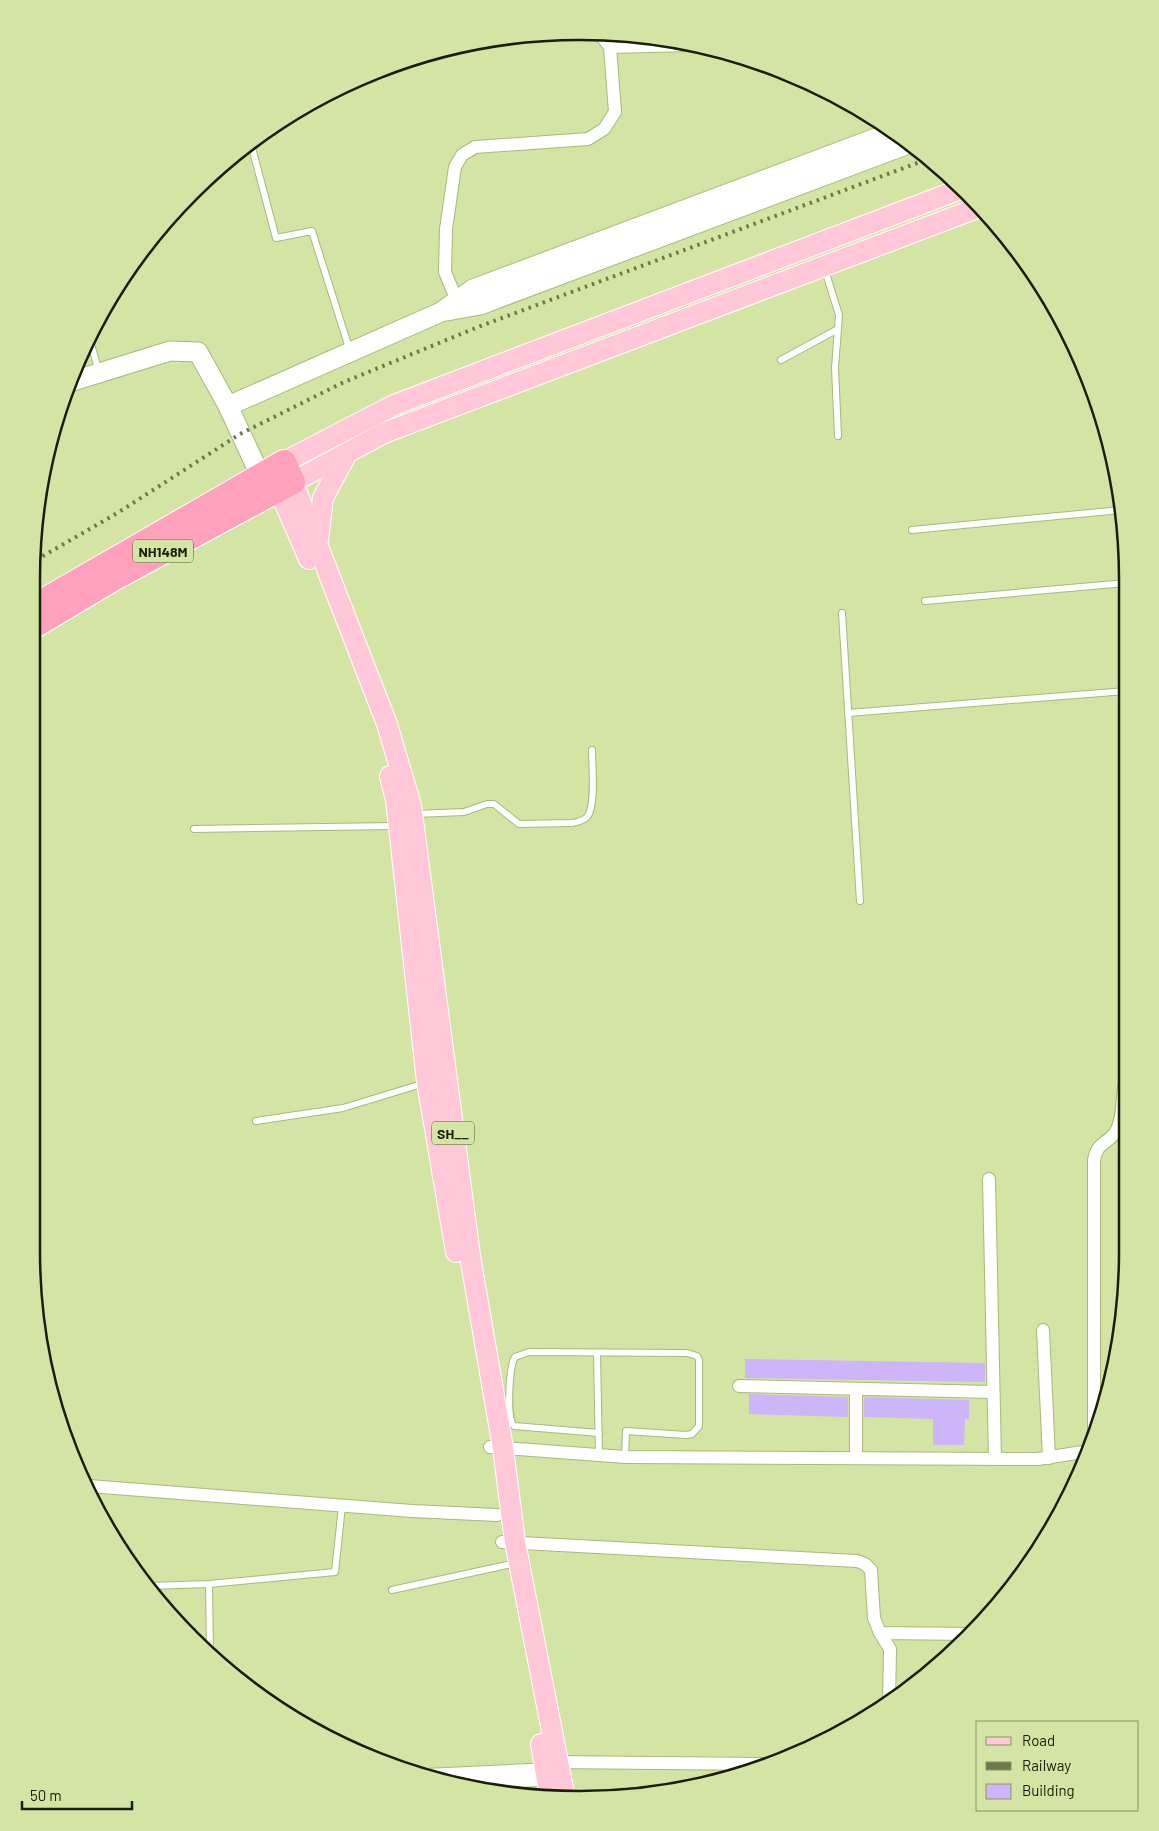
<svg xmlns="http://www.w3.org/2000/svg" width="1159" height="1831" viewBox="0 0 1159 1831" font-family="Barlow,sans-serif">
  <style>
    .building { fill: #cdb5fa }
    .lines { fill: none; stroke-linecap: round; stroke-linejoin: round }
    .lane-casing { stroke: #a8b97a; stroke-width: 8 }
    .street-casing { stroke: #a8b97a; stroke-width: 14 }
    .secondary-casing { stroke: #a8b97a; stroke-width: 21 }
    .primary-casing { stroke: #fff; stroke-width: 22 }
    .highway-casing { stroke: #fff; stroke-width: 26 }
    .lane { stroke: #fff; stroke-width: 6 }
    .street { stroke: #fff; stroke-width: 12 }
    .secondary { stroke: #fff; stroke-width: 19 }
    .primary { stroke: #ffc7d7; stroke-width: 20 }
    .highway { stroke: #ffa1bd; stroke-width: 24 }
    .rail { stroke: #6d774d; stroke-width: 4; stroke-dasharray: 2.5 5; stroke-linecap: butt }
    .labels { text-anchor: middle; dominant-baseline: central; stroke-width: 5; stroke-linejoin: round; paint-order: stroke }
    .shield { fill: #d3e4a4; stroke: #515935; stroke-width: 1 }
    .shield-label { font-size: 14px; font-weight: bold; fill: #191e05 }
    .rim { fill: none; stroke: #191e05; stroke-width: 2.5 }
  </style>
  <rect width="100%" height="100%" fill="#d3e4a4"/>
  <path class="building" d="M 745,1359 L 985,1363 L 985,1382 L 745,1378 Z
    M 749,1394 L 848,1397 L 848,1417 L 749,1414 Z
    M 864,1397 L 969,1400 L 969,1419 L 965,1419 L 964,1445 L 933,1445 L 933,1419 L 864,1417 Z"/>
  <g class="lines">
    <defs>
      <path id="lane" d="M 251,144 L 276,238 L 312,231 L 350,351
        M 825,270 L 839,315 L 835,368 L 838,436
        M 90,340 L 99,372
        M 781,360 L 838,329
        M 912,530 L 1121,510
        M 925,601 L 1126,583
        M 842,613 L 860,901
        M 848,713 L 1126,691
        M 416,814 L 464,812 L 487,804 L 494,804 L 519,824 L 572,823 C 577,822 583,821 587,817 C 596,807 592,765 592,750
        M 194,829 L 395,826
        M 256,1121 L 343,1108 L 425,1083
        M 597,1353 L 599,1456
        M 599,1433 L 514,1426 C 506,1418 509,1367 515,1357 L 529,1352 L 687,1353 L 697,1356 L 699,1360 L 699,1426 L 692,1434 L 686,1435 L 626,1431 L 625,1457
        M 209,1584 L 210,1655
        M 148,1586 L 209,1584 L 335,1572 L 342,1506
        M 392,1590 L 507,1565"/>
      <path id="street" d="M 610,47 L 689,45
        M 457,301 L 445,272 L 446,229 L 455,167 L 462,155 L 475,147 L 588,139 L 604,129 L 615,112 L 610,47 L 599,33
        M 989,1179 L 995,1459
        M 1043,1330 L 1049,1458
        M 739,1386 L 992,1392
        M 1094,1431 L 1094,1160 C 1097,1142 1106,1145 1115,1133 C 1123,1121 1122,1101 1124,1087
        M 490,1447 L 625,1457 L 1038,1459 L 1089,1451
        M 856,1458 L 856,1389
        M 89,1486 L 412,1511 L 497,1515
        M 502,1542 L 857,1561 L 865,1564 L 871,1570 L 874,1618 L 880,1633
        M 889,1703 L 890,1649 L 880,1633 L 972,1634
        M 551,1762 L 767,1764
        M 425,1775 L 552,1769
        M 473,1784 L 553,1779"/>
      <path id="secondary" d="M 447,311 L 480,305 L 911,143
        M 70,382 L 170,351 L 198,352 L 228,406 L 260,475
        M 228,406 L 441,312 L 473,289 L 892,132"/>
      <path id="primary" d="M 284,462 L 394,405 L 961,189
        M 273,476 L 309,559
        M 318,540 L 323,498 L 347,453
        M 390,776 L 396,800 L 427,1082 L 456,1252
        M 541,1744 L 550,1798
        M 565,1798 L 515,1542 L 503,1448 L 470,1256 L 411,805 L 387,724 L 293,482 L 384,433 L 980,207"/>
      <path id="highway" d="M 36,605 L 284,462 L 293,482 L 115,578 L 36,625"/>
    </defs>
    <use href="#lane" class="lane-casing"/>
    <use href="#street" class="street-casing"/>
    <use href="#secondary" class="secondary-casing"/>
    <use href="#primary" class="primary-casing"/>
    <use href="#highway" class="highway-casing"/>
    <use href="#lane" class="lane"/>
    <use href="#street" class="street"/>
    <use href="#secondary" class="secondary"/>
    <use href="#primary" class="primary"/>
    <use href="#highway" class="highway"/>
    <path class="rail" d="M 36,560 L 119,512 L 240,434 L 344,382 L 478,327 L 928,159"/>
  </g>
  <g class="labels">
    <g class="shield">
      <rect x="133" y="539.5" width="60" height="23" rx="4"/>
      <rect x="432" y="1121.5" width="42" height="23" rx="4"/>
    </g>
    <g class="shield-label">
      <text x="163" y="551">NH148M</text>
      <text x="453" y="1133">SH__</text>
    </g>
  </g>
  <path d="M0 0H1159V1831H0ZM579 40H580A539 539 0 0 1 1119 579V1252A539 539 0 0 1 580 1791H579A539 539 0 0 1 40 1252V579A539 539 0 0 1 579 40Z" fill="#d3e4a4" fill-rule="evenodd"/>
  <path class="rim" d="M579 40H580A539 539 0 0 1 1119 579V1252A539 539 0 0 1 580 1791H579A539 539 0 0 1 40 1252V579A539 539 0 0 1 579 40Z"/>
  <rect x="976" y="1721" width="162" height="90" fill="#d3e4a4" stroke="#899564"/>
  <rect x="986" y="1737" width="25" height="8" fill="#ffc7d7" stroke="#899564"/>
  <text x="1022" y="1746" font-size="15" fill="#191e05">Road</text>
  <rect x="986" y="1762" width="25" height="8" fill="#6d774d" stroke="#899564"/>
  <text x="1022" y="1771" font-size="15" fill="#191e05">Railway</text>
  <rect x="986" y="1784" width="25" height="15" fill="#cdb5fa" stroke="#899564"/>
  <text x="1022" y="1796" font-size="15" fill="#191e05">Building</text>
  <path d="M22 1801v8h110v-8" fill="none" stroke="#191e05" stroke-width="2.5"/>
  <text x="30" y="1801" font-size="15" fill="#191e05" stroke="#d3e4a4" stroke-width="4" paint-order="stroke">50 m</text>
</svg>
